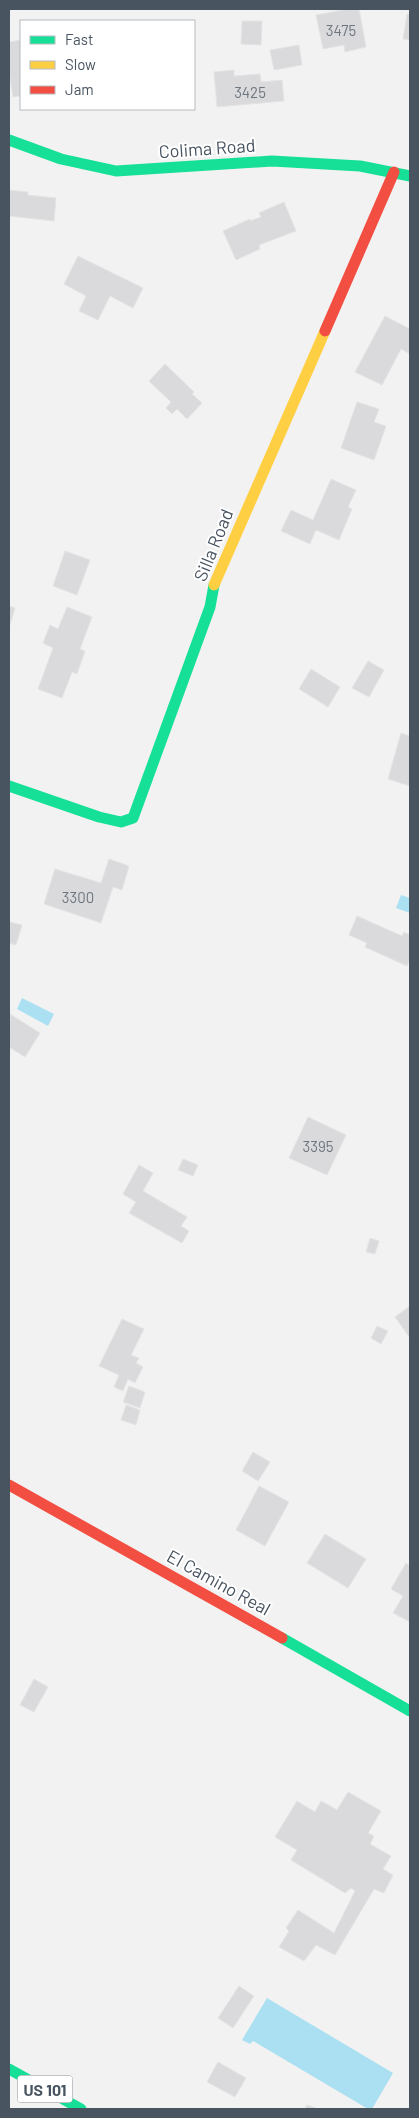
<svg xmlns="http://www.w3.org/2000/svg" width="419" height="2118" viewBox="0 0 419 2118" font-family="Barlow,sans-serif">
  <style>
    .water { fill: #aae0f1 }
    .building { fill: #dadadc; stroke: #e4e4e5 }
    .lines { fill: none; stroke-linecap: round; stroke-linejoin: round }
    .fast { stroke: #16e098; stroke-width: 11 }
    .slow { stroke: #ffcf43; stroke-width: 11 }
    .jam { stroke: #f24e42; stroke-width: 11 }
    .labels { text-anchor: middle; dominant-baseline: central; stroke-width: 4; stroke-linejoin: round; paint-order: stroke }
    .number-label { font-size: 15px; fill: #6e7780 }
    .shield { fill: #fff; stroke: #7f8790; stroke-width: 1 }
    .shield-label { font-size: 16px; font-weight: bold; fill: #485460 }
    .street-label { font-size: 18px; fill: #485460; stroke: #fff }
  </style>
  <rect width="100%" height="100%" fill="#f3f2f2"/>
  <path class="water" d="M 401,895 L 410,898 L 410,913 L 396,908 Z
    M 22,998 L 54,1014 L 48,1026 L 17,1009 Z
    M 267,1998 L 393,2073 L 372,2109 L 368,2109 L 253,2041 L 250,2044 L 242,2040 Z"/>
  <path class="building" d="M 348,9 L 359,9 L 366,47 L 345,52 L 344,45 L 323,49 L 316,15 Z
    M 407,14 L 410,15 L 410,40 L 403,39 Z
    M 242,21 L 262,21 L 261,45 L 241,44 Z
    M 21,40 L 21,96 L 13,97 L 9,71 L 9,42 Z
    M 299,45 L 302,65 L 274,70 L 270,50 Z
    M 234,70 L 234,76 L 260,74 L 261,82 L 282,80 L 284,101 L 217,107 L 214,72 Z
    M 9,190 L 28,192 L 28,195 L 56,198 L 54,221 L 9,216 Z
    M 284,202 L 296,231 L 259,245 L 260,249 L 236,260 L 223,231 L 250,219 L 250,221 L 261,217 L 259,213 Z
    M 78,256 L 143,288 L 133,308 L 110,296 L 98,320 L 79,311 L 86,296 L 64,284 Z
    M 385,316 L 410,329 L 410,354 L 401,349 L 382,385 L 355,372 Z
    M 165,364 L 194,392 L 192,394 L 202,403 L 187,419 L 177,409 L 172,414 L 166,408 L 171,402 L 149,381 Z
    M 357,402 L 379,409 L 374,422 L 386,426 L 374,460 L 341,448 Z
    M 331,479 L 356,490 L 348,507 L 352,509 L 339,540 L 316,530 L 310,544 L 281,531 L 291,510 L 313,520 Z
    M 65,551 L 90,560 L 77,595 L 53,586 Z
    M 9,606 L 15,608 L 9,628 Z
    M 67,607 L 92,617 L 80,649 L 85,651 L 77,674 L 72,672 L 62,698 L 38,689 L 53,648 L 43,643 L 50,625 L 58,629 Z
    M 368,661 L 384,670 L 369,697 L 352,688 Z
    M 311,669 L 340,687 L 328,707 L 299,689 Z
    M 401,733 L 410,736 L 410,786 L 388,779 Z
    M 109,859 L 129,866 L 122,890 L 113,887 L 101,923 L 44,904 L 55,869 L 101,883 Z
    M 357,916 L 402,936 L 404,932 L 410,935 L 410,959 L 407,966 L 365,947 L 367,943 L 349,935 Z
    M 9,922 L 22,925 L 16,945 L 9,943 Z
    M 10,1014 L 40,1033 L 25,1057 L 9,1047 Z
    M 308,1117 L 346,1135 L 327,1175 L 289,1158 Z
    M 183,1159 L 198,1165 L 193,1176 L 178,1170 Z
    M 139,1165 L 153,1173 L 143,1191 L 187,1217 L 181,1226 L 189,1231 L 182,1243 L 129,1213 L 136,1202 L 123,1194 Z
    M 370,1238 L 379,1241 L 375,1254 L 366,1252 Z
    M 410,1306 L 410,1338 L 395,1317 Z
    M 122,1319 L 144,1329 L 131,1355 L 139,1358 L 136,1363 L 143,1367 L 135,1383 L 128,1379 L 123,1391 L 114,1387 L 119,1375 L 99,1366 Z
    M 377,1326 L 388,1331 L 381,1344 L 371,1338 Z
    M 129,1386 L 145,1392 L 140,1408 L 123,1402 Z
    M 126,1405 L 140,1410 L 136,1425 L 121,1420 Z
    M 253,1452 L 270,1462 L 258,1481 L 242,1471 Z
    M 259,1486 L 289,1502 L 265,1546 L 236,1530 Z
    M 325,1534 L 366,1559 L 348,1588 L 307,1563 Z
    M 406,1563 L 410,1566 L 410,1622 L 393,1613 L 403,1596 L 391,1589 Z
    M 34,1679 L 48,1687 L 34,1712 L 20,1705 Z
    M 348,1792 L 381,1811 L 368,1833 L 374,1836 L 370,1844 L 391,1856 L 383,1869 L 393,1875 L 384,1893 L 374,1889 L 335,1955 L 316,1945 L 304,1961 L 279,1947 L 289,1931 L 286,1928 L 298,1910 L 334,1933 L 355,1891 L 351,1888 L 345,1893 L 291,1860 L 297,1850 L 275,1837 L 297,1801 L 315,1812 L 321,1801 L 337,1810 Z
    M 239,1986 L 254,1996 L 233,2028 L 218,2018 Z
    M 218,2062 L 246,2078 L 235,2097 L 207,2082 Z
    M 307,2105 L 318,2109 L 305,2109 Z"/>
  <g class="lines">
    <path class="fast" d="M 9,140 L 61,159 L 116,171 L 272,161 L 360,166 L 410,176
      M 9,786 L 99,817 L 121,822 L 133,818 L 210,607 L 214,585
      M 282,1638 L 410,1711
      M 9,2069 L 81,2109"/>
    <path class="slow" d="M 214,585 L 325,331"/>
    <path class="jam" d="M 325,331 L 394,172
      M 9,1485 L 282,1638"/>
  </g>
  <g class="labels">
    <g class="number-label">
      <text x="341" y="30">3475</text>
      <text x="250" y="92">3425</text>
      <text x="78" y="897">3300</text>
      <text x="318" y="1146">3395</text>
    </g>
    <rect class="shield" x="17.5" y="2075.5" width="55" height="27" rx="4"/>
    <g class="shield-label">
      <text x="45" y="2089">US 101</text>
    </g>
    <g class="street-label">
      <text transform="translate(207 148) rotate(-4)">Colima Road</text>
      <text transform="translate(213 545) rotate(-68)">Silla Road</text>
      <text transform="translate(219 1582) rotate(29)">El Camino Real</text>
    </g>
  </g>
  <rect width="419" height="2118" fill="none" stroke="#485460" stroke-width="20"/>
  <rect x="20" y="20" width="175" height="90" fill="#ffffff" stroke="#b6bbbf"/>
  <rect x="30" y="36" width="25" height="8" fill="#16e098" stroke="#b6bbbf"/>
  <text x="65" y="45" font-size="15" fill="#485460">Fast</text>
  <rect x="30" y="61" width="25" height="8" fill="#ffcf43" stroke="#b6bbbf"/>
  <text x="65" y="70" font-size="15" fill="#485460">Slow</text>
  <rect x="30" y="86" width="25" height="8" fill="#f24e42" stroke="#b6bbbf"/>
  <text x="65" y="95" font-size="15" fill="#485460">Jam</text>
</svg>
